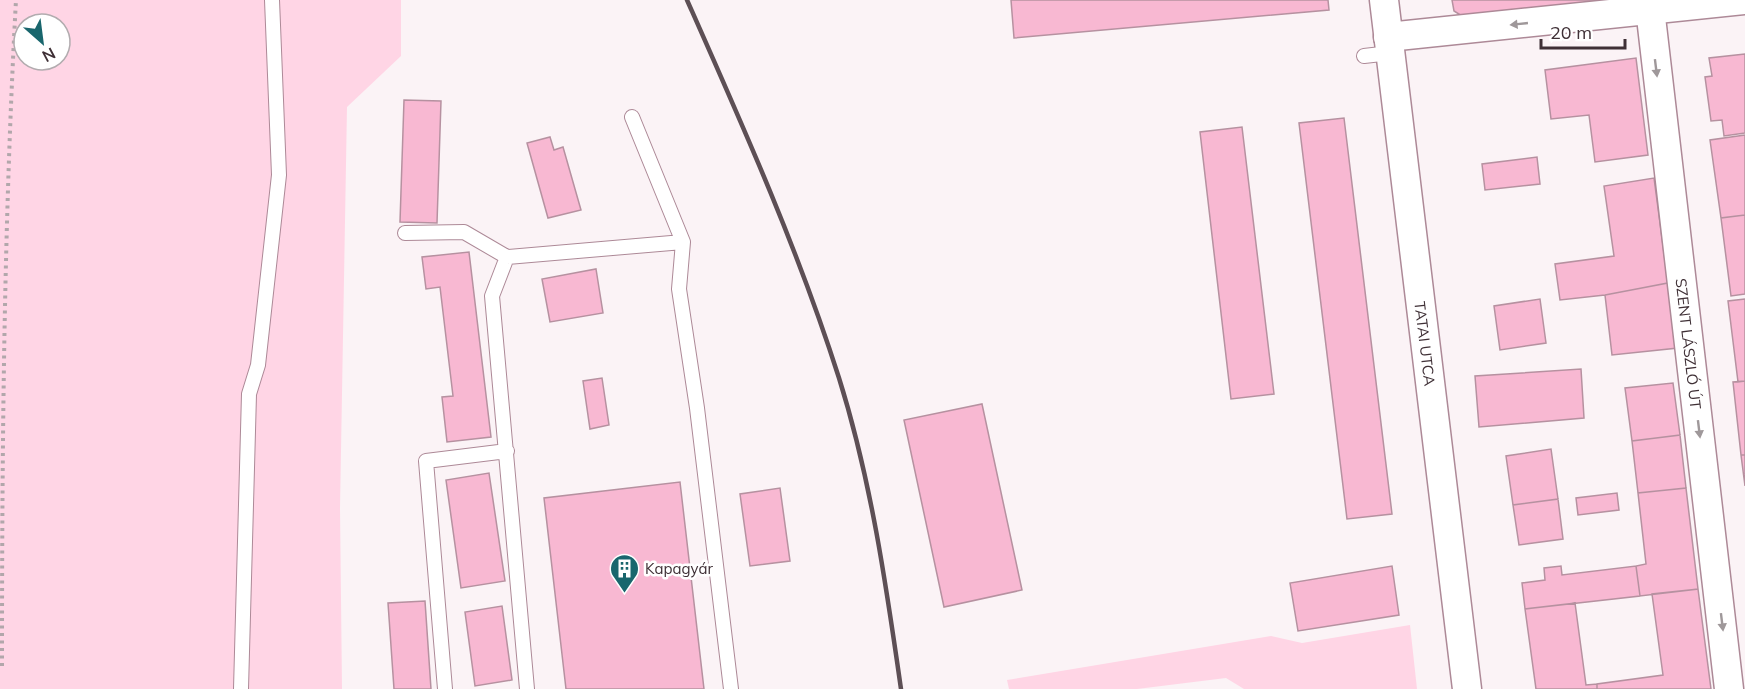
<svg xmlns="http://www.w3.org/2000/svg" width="1745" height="689" viewBox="0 0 1745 689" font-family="Mulish,sans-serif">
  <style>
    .green { fill: #ffd5e5; fill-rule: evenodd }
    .building { fill: #f8b8d2; stroke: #b691a0; stroke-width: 1.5 }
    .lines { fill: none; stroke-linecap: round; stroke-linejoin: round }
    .service-casing { stroke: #ad8997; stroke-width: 16 }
    .minor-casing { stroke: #ad8997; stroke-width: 31 }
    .path { stroke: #b2a7ab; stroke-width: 4; stroke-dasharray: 3 4.5; stroke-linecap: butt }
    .service { stroke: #fff; stroke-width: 14 }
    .minor { stroke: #fff; stroke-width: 28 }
    .rail { stroke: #5d4f55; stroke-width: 4.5 }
    .oneway { fill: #9f989a }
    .labels { text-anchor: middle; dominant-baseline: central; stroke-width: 5; stroke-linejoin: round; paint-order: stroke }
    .street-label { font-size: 15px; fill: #3f3036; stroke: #fff }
    .poi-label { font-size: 15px; fill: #3f3036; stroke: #fff; text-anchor: start }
  </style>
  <rect width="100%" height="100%" fill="#fbf3f6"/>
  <path class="green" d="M 0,0 L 401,0 L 401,56 L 347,107 L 340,508 L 342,689 L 0,689 ZM 24,24 L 60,24 L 60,60 L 24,60 Z
    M 1410,625 L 1417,689 L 1244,689 L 1226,678 L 1137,689 L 1009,689 L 1007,680 L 1271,636 L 1302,643 Z"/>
  <path class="building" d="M 1011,0 L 1328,0 L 1329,10 L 1014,38 Z
    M 1452,0 L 1619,0 L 1470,21 L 1454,11 Z
    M 1745,54 L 1745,133 L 1724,136 L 1722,120 L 1711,121 L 1705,77 L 1712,76 L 1709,58 Z
    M 1636,58 L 1648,155 L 1595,162 L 1589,115 L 1551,119 L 1545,70 Z
    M 404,100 L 441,101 L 437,223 L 400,222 Z
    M 1344,118 L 1392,514 L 1347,519 L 1299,123 Z
    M 1242,127 L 1274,394 L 1231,399 L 1200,132 Z
    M 1745,135 L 1745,215 L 1721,218 L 1710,140 Z
    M 550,137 L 554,150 L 563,147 L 581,210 L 548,218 L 527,143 Z
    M 1537,157 L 1540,184 L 1485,190 L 1482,164 Z
    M 1654,178 L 1668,283 L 1605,295 L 1560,300 L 1555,264 L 1614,256 L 1604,186 Z
    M 1745,215 L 1745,294 L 1731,296 L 1721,218 Z
    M 469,252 L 491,437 L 447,442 L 442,397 L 453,396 L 440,287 L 426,289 L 422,257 Z
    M 596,269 L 603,313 L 550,322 L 542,279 Z
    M 1668,283 L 1678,348 L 1612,355 L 1605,295 Z
    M 1540,299 L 1546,343 L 1500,350 L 1494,306 Z
    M 1745,299 L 1745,381 L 1738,382 L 1728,301 Z
    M 1581,369 L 1584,418 L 1479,427 L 1475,376 Z
    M 602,378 L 609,425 L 590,429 L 583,381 Z
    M 1745,381 L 1745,455 L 1741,455 L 1733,382 Z
    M 1673,383 L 1680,435 L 1632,441 L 1625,388 Z
    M 982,404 L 1022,590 L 944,607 L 904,420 Z
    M 1680,435 L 1686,488 L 1638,493 L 1632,441 Z
    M 1551,449 L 1558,499 L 1513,505 L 1506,456 Z
    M 1741,455 L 1745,455 L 1745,486 Z
    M 489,473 L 505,581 L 461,588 L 446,480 Z
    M 680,482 L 704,689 L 566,689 L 544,498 Z
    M 780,488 L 790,561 L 750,566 L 740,494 Z
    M 1686,488 L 1698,589 L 1640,596 L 1636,566 L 1646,564 L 1638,493 Z
    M 1617,493 L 1619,510 L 1578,515 L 1576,498 Z
    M 1558,499 L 1563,539 L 1519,545 L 1513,505 Z
    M 1392,566 L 1399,615 L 1298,631 L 1290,583 Z
    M 1561,566 L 1562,575 L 1636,566 L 1640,596 L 1525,609 L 1522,583 L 1545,580 L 1544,568 Z
    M 1698,589 L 1711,689 L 1597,689 L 1597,684 L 1663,675 L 1652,594 Z
    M 425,601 L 431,689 L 394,689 L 388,603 Z
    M 1575,603 L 1586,685 L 1597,684 L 1597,689 L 1536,689 L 1525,609 Z
    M 502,606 L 512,680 L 475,686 L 465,612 Z"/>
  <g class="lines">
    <defs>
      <path id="service" d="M 1364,56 L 1390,53
        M 632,117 L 683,242
        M 405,233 L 464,232 L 507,257 L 683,242 L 679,289 L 697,408 L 731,689
        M 507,257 L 492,296 L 527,689
        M 241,689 L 249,394 L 258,365 L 279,175 L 272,0
        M 445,689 L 426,461 L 507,451"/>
      <g id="minor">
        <path id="s1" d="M 1384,0 L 1467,689"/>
        <path id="s2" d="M 1649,0 L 1729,689"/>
        <path d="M 1388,37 L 1745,0"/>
      </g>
    </defs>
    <use href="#service" class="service-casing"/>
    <use href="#minor" class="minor-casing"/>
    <path class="path" d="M 2,666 C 2,444 4,221 16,0"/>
    <use href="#service" class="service"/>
    <use href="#minor" class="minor"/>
    <path class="rail" d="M 687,0 C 742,124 798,249 839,378 C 871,480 886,584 901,689"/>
  </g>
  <defs><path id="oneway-solid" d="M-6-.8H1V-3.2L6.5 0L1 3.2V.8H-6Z" transform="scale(1.5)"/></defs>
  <g class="oneway">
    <use href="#oneway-solid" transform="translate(1519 24) rotate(174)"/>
    <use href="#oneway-solid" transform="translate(1656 68) rotate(83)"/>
    <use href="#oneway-solid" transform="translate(1699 429) rotate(83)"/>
    <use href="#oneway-solid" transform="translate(1722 622) rotate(83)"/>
  </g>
  <defs>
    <symbol id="building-pin" viewBox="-11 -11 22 30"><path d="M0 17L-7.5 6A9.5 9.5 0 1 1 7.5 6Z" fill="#19666d" stroke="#fff"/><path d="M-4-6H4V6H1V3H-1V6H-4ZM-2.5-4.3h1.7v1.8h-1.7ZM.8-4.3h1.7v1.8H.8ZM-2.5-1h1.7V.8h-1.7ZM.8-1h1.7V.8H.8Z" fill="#fff"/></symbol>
  </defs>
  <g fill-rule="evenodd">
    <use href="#building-pin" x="608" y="552" width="33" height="45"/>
  </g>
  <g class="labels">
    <g class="street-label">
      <text stroke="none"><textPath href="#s1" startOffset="346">TATAI UTCA</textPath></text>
      <text stroke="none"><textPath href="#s2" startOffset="346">SZENT LÁSZLÓ ÚT</textPath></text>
    </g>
    <g class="poi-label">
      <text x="645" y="568">Kapagyár</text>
    </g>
  </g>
  <g transform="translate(42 42) rotate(152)"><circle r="28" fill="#ffffff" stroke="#b2acaf" stroke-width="1.5"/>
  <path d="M0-4.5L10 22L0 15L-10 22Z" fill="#19666d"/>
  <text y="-9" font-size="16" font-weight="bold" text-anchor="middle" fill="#3f3036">N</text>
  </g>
  <path d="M1541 39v9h84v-9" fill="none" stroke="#3f3036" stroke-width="3"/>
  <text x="1550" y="39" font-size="18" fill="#3f3036" stroke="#ffffff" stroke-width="4.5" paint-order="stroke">20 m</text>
</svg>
